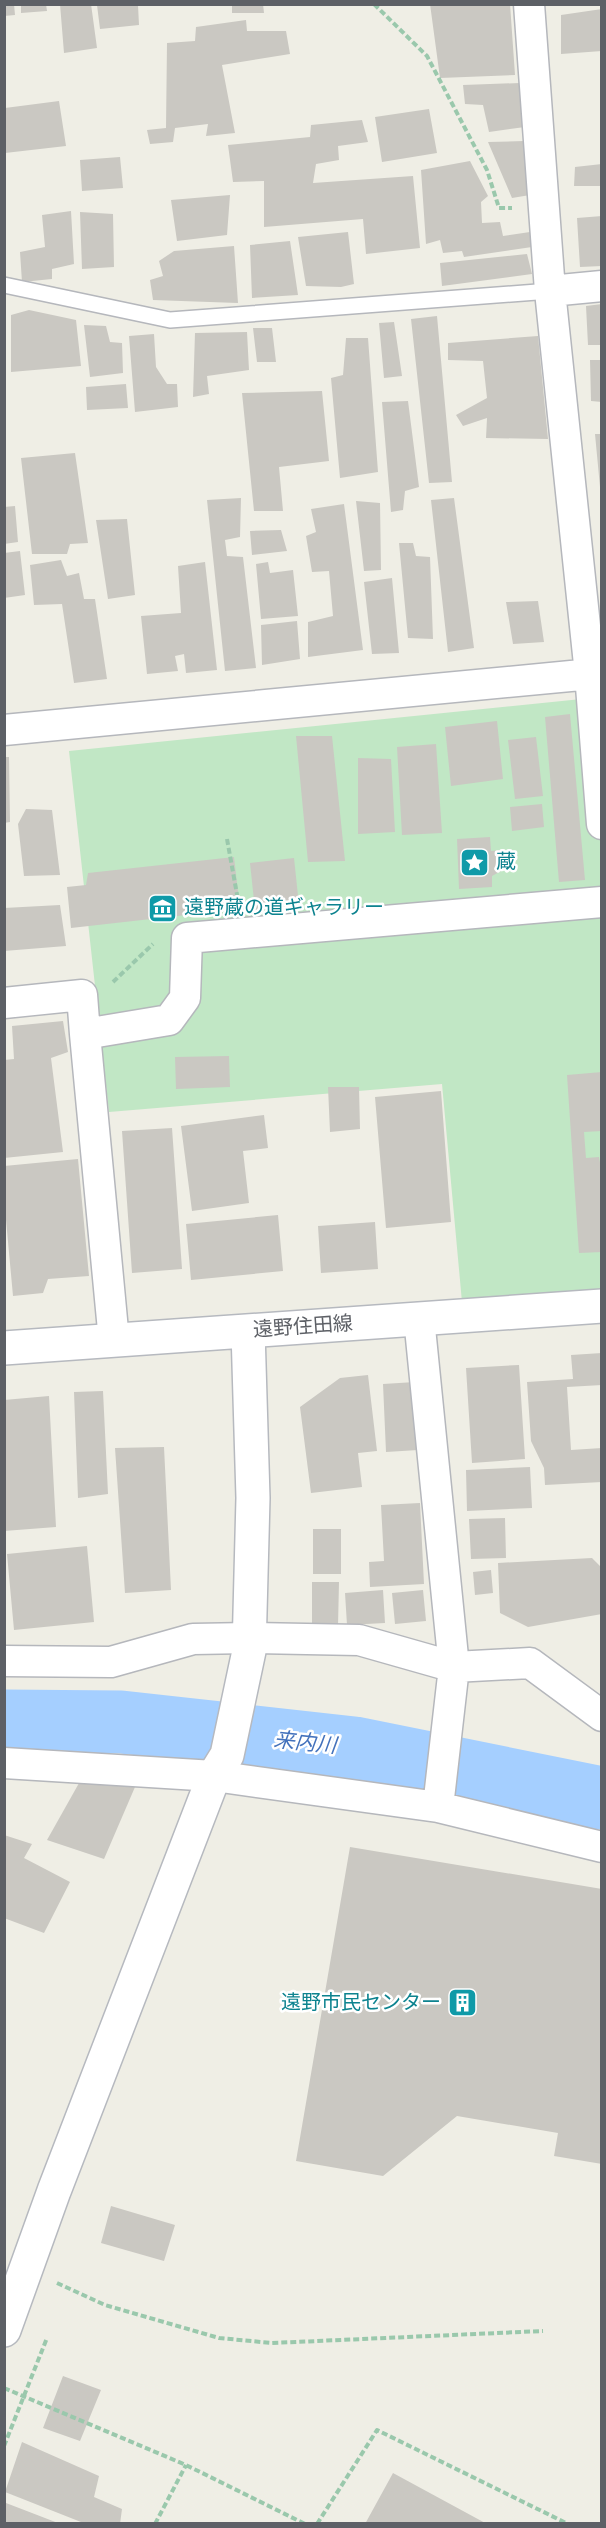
<svg xmlns="http://www.w3.org/2000/svg" width="606" height="2528" viewBox="0 0 606 2528" font-family="'Sofia Sans Condensed','Noto Sans JP',sans-serif">
  <style>
    .green { fill: #c1e7c5 }
    .lines { fill: none; stroke-linecap: round; stroke-linejoin: round }
    .river { stroke: #a5cfff; stroke-width: 63 }
    .building { fill: #cac8c2 }
    .lane-casing { stroke: #b5b7bc; stroke-width: 18 }
    .street-casing { stroke: #b5b7bc; stroke-width: 33 }
    .secondary-casing { stroke: #b6b9bf; stroke-width: 36 }
    .path { stroke: #9ac8ac; stroke-width: 4; stroke-dasharray: 6 3; stroke-linecap: butt }
    .lane { stroke: #fff; stroke-width: 15 }
    .street { stroke: #fff; stroke-width: 30 }
    .secondary { stroke: #fff; stroke-width: 33 }
    .labels { text-anchor: middle; dominant-baseline: central; stroke-width: 5; stroke-linejoin: round; paint-order: stroke }
    .culture-label { font-size: 20px; fill: #0d838f; stroke: #fff; text-anchor: start }
    .street-label { font-size: 20px; fill: #5d6066; stroke: #fff }
    .water-label { font-size: 21px; font-style: italic; fill: #4372bc; stroke: #fff }
  </style>
  <rect width="100%" height="100%" fill="#efeee5"/>
  <path class="green" d="M 601,697 L 601,1306 L 463,1313 L 442,1084 L 109,1112 L 69,751 Z"/>
  <g class="lines">
    <path class="river" d="M 4,1721 L 121,1722 L 354,1748 L 602,1798"/>
  </g>
  <path class="building" d="M 4,4 L 14,4 L 15,15 L 4,16 Z
    M 21,4 L 46,4 L 47,11 L 21,13 Z
    M 60,4 L 91,4 L 97,48 L 64,53 Z
    M 232,4 L 263,4 L 264,13 L 232,13 Z
    M 430,4 L 510,4 L 515,75 L 440,78 Z
    M 97,5 L 138,5 L 139,25 L 100,29 Z
    M 602,9 L 602,51 L 561,54 L 561,15 Z
    M 246,20 L 247,31 L 286,31 L 290,54 L 222,65 L 235,133 L 206,136 L 208,124 L 175,128 L 173,142 L 150,144 L 147,130 L 166,128 L 167,43 L 195,41 L 196,27 Z
    M 520,83 L 525,127 L 489,132 L 483,105 L 465,104 L 463,85 Z
    M 59,101 L 66,146 L 5,153 L 5,108 Z
    M 429,109 L 437,153 L 382,162 L 375,117 Z
    M 362,120 L 368,142 L 338,146 L 339,160 L 316,164 L 313,183 L 413,176 L 420,248 L 366,254 L 363,219 L 264,227 L 264,181 L 233,182 L 228,145 L 310,137 L 311,125 Z
    M 524,141 L 530,195 L 512,198 L 488,142 Z
    M 120,157 L 123,188 L 82,191 L 80,160 Z
    M 470,161 L 488,196 L 481,202 L 482,223 L 500,222 L 503,236 L 530,232 L 532,247 L 464,257 L 462,251 L 443,253 L 440,240 L 426,244 L 421,170 Z
    M 602,164 L 602,186 L 574,186 L 575,167 Z
    M 230,195 L 227,235 L 177,241 L 171,200 Z
    M 71,211 L 74,264 L 52,269 L 52,279 L 22,282 L 20,252 L 45,247 L 42,215 Z
    M 80,212 L 113,214 L 114,267 L 82,269 Z
    M 602,216 L 602,266 L 580,267 L 577,218 Z
    M 348,232 L 354,284 L 341,287 L 306,286 L 298,237 Z
    M 290,241 L 298,295 L 252,298 L 250,245 Z
    M 234,246 L 238,303 L 153,300 L 150,280 L 163,276 L 159,261 L 174,251 Z
    M 527,254 L 532,274 L 442,286 L 440,263 Z
    M 602,304 L 602,345 L 588,345 L 586,306 Z
    M 29,310 L 76,320 L 81,366 L 11,372 L 11,315 Z
    M 437,316 L 452,482 L 429,483 L 411,319 Z
    M 394,322 L 402,376 L 384,378 L 379,323 Z
    M 84,325 L 106,326 L 110,342 L 122,343 L 123,373 L 90,377 Z
    M 253,328 L 272,328 L 276,362 L 257,362 Z
    M 247,332 L 249,370 L 207,376 L 209,394 L 193,397 L 195,333 Z
    M 154,334 L 156,367 L 167,384 L 177,384 L 178,407 L 135,412 L 129,336 Z
    M 538,336 L 548,439 L 486,438 L 487,418 L 463,426 L 456,415 L 487,398 L 483,361 L 448,360 L 448,343 Z
    M 346,338 L 368,338 L 378,472 L 340,478 L 331,378 L 343,375 Z
    M 590,360 L 602,360 L 602,402 L 591,401 Z
    M 126,384 L 128,408 L 87,410 L 86,387 Z
    M 322,391 L 329,461 L 279,467 L 283,511 L 254,511 L 242,393 Z
    M 408,401 L 419,487 L 405,491 L 403,510 L 391,512 L 382,402 Z
    M 595,434 L 602,434 L 602,487 L 600,487 Z
    M 75,453 L 88,543 L 70,544 L 67,554 L 32,554 L 21,458 Z
    M 241,498 L 240,537 L 225,540 L 227,556 L 243,557 L 256,668 L 225,671 L 207,500 Z
    M 454,498 L 474,648 L 448,652 L 431,500 Z
    M 356,501 L 380,503 L 381,570 L 364,571 Z
    M 344,504 L 363,650 L 308,657 L 308,622 L 333,616 L 329,571 L 312,572 L 306,536 L 316,532 L 311,509 Z
    M 15,506 L 18,542 L 4,544 L 4,507 Z
    M 127,519 L 135,595 L 108,599 L 96,520 Z
    M 281,530 L 287,551 L 252,555 L 250,531 Z
    M 399,543 L 413,543 L 416,556 L 430,557 L 433,639 L 408,638 Z
    M 20,551 L 25,595 L 4,598 L 4,553 Z
    M 61,560 L 67,576 L 79,573 L 84,599 L 95,599 L 107,679 L 74,683 L 62,604 L 34,605 L 30,565 Z
    M 205,562 L 217,670 L 186,673 L 184,654 L 175,656 L 178,671 L 147,674 L 141,616 L 181,613 L 178,566 Z
    M 268,562 L 270,573 L 293,570 L 298,616 L 261,619 L 256,564 Z
    M 392,578 L 399,653 L 372,654 L 364,582 Z
    M 538,601 L 544,642 L 513,644 L 506,602 Z
    M 297,621 L 300,659 L 262,665 L 261,625 Z
    M 570,714 L 585,880 L 559,882 L 545,717 Z
    M 497,721 L 503,779 L 451,786 L 445,727 Z
    M 296,736 L 332,736 L 345,861 L 308,862 Z
    M 536,737 L 543,796 L 515,799 L 508,740 Z
    M 436,744 L 442,833 L 402,835 L 397,747 Z
    M 4,757 L 9,757 L 10,822 L 4,823 Z
    M 358,758 L 391,759 L 395,832 L 358,834 Z
    M 542,804 L 544,827 L 512,831 L 510,807 Z
    M 26,809 L 52,810 L 60,875 L 24,876 L 18,824 Z
    M 490,837 L 491,851 L 502,850 L 503,870 L 492,876 L 492,887 L 459,889 L 457,839 Z
    M 234,857 L 240,909 L 71,928 L 67,887 L 86,885 L 88,873 Z
    M 294,858 L 299,905 L 255,910 L 250,863 Z
    M 60,905 L 66,946 L 4,951 L 4,908 Z
    M 63,1021 L 68,1052 L 51,1058 L 63,1152 L 4,1158 L 4,1060 L 14,1059 L 12,1026 Z
    M 229,1056 L 230,1087 L 176,1089 L 175,1057 Z
    M 602,1072 L 602,1131 L 584,1132 L 586,1158 L 599,1157 L 602,1174 L 602,1252 L 579,1253 L 567,1075 Z
    M 328,1087 L 359,1087 L 360,1129 L 330,1132 Z
    M 441,1091 L 451,1222 L 386,1228 L 375,1097 Z
    M 264,1115 L 268,1148 L 243,1151 L 249,1203 L 192,1211 L 181,1126 Z
    M 172,1128 L 182,1269 L 132,1273 L 122,1131 Z
    M 78,1159 L 89,1276 L 48,1279 L 43,1293 L 13,1296 L 4,1198 L 4,1166 Z
    M 278,1215 L 283,1271 L 191,1280 L 186,1224 Z
    M 375,1222 L 378,1269 L 321,1273 L 318,1226 Z
    M 602,1353 L 602,1385 L 567,1387 L 571,1450 L 602,1448 L 602,1482 L 545,1485 L 544,1468 L 531,1441 L 527,1382 L 573,1379 L 571,1355 Z
    M 519,1365 L 525,1459 L 472,1463 L 466,1368 Z
    M 368,1375 L 377,1451 L 358,1453 L 362,1487 L 311,1493 L 300,1407 L 340,1378 Z
    M 415,1382 L 418,1450 L 386,1452 L 383,1384 Z
    M 103,1391 L 108,1494 L 78,1498 L 74,1392 Z
    M 49,1396 L 56,1527 L 4,1531 L 4,1400 Z
    M 164,1447 L 171,1590 L 125,1593 L 115,1448 Z
    M 530,1467 L 532,1508 L 467,1511 L 466,1470 Z
    M 420,1503 L 424,1584 L 370,1587 L 369,1562 L 384,1561 L 381,1505 Z
    M 505,1518 L 506,1558 L 471,1559 L 469,1519 Z
    M 313,1529 L 341,1529 L 341,1574 L 313,1574 Z
    M 87,1546 L 94,1622 L 14,1630 L 7,1554 Z
    M 592,1558 L 602,1568 L 602,1614 L 528,1627 L 500,1613 L 498,1563 Z
    M 491,1570 L 493,1593 L 475,1595 L 473,1572 Z
    M 312,1582 L 339,1582 L 338,1626 L 312,1626 Z
    M 383,1590 L 385,1623 L 347,1625 L 345,1593 Z
    M 423,1590 L 426,1621 L 395,1624 L 392,1593 Z
    M 83,1776 L 135,1787 L 104,1859 L 47,1840 Z
    M 4,1835 L 32,1844 L 24,1858 L 70,1882 L 44,1933 L 4,1918 Z
    M 350,1847 L 602,1889 L 602,2164 L 554,2156 L 558,2133 L 457,2116 L 383,2176 L 296,2161 Z
    M 111,2206 L 175,2225 L 164,2261 L 101,2243 Z
    M 63,2376 L 101,2390 L 80,2441 L 43,2428 Z
    M 22,2442 L 99,2476 L 94,2497 L 122,2509 L 120,2524 L 86,2524 L 5,2492 Z
    M 393,2473 L 487,2524 L 365,2524 Z
    M 6,2503 L 58,2523 L 58,2524 L 4,2524 Z"/>
  <g class="lines">
    <defs>
      <path id="lane" d="M 4,285 L 170,320 L 550,291"/>
      <path id="street" d="M 529,4 L 550,291 L 590,674 L 602,824
        M 550,291 L 602,286
        M 4,730 L 602,673
        M 4,1003 L 82,995 L 85,1034
        M 419,1318 L 454,1667 L 438,1807
        M 114,1341 L 85,1034 L 169,1020 L 185,998 L 187,938 L 602,902
        M 4,1661 L 111,1662 L 193,1639 L 249,1638 L 359,1640 L 454,1667 L 530,1663 L 602,1716
        M 4,1763 L 214,1776 L 438,1807 L 602,1847"/>
      <path id="secondary" d="M 4,1348 L 602,1306
        M 4,2330 L 54,2191 L 214,1776 L 227,1755 L 249,1651 L 253,1498 L 248,1331"/>
    </defs>
    <use href="#lane" class="lane-casing"/>
    <use href="#street" class="street-casing"/>
    <use href="#secondary" class="secondary-casing"/>
    <path class="path" d="M 374,4 L 427,56 L 487,170 L 499,208 L 512,208
      M 227,839 L 238,900
      M 113,982 L 153,944
      M 57,2283 L 105,2305 L 219,2338 L 272,2343 L 543,2331
      M 4,2388 L 186,2465 L 305,2524
      M 4,2446 L 47,2338
      M 155,2524 L 186,2465
      M 317,2524 L 377,2430 L 568,2524"/>
    <use href="#lane" class="lane"/>
    <use href="#street" class="street"/>
    <use href="#secondary" class="secondary"/>
  </g>
  <defs>
    <symbol id="sight-square" viewBox="-11 -11 22 22"><rect x="-9" y="-9" width="18" height="18" rx="4" fill="#0f9aa8" stroke="#fff"/><path d="M0-6L1.8-2.2L6-1.7L2.9 1.2L3.7 5.4L0 3.3L-3.7 5.4L-2.9 1.2L-6-1.7L-1.8-2.2Z" fill="#fff"/></symbol>
    <symbol id="museum-square" viewBox="-11 -11 22 22"><rect x="-9" y="-9" width="18" height="18" rx="4" fill="#0f9aa8" stroke="#fff"/><path d="M0-6L6-3V-2H-6V-3ZM-5-1h2V3h-2ZM-1-1h2V3h-2ZM3-1h2V3H3ZM-6 4H6V6H-6Z" fill="#fff"/></symbol>
    <symbol id="building-square" viewBox="-11 -11 22 22"><rect x="-9" y="-9" width="18" height="18" rx="4" fill="#0f9aa8" stroke="#fff"/><path d="M-4-6H4V6H1V3H-1V6H-4ZM-2.5-4.3h1.7v1.8h-1.7ZM.8-4.3h1.7v1.8H.8ZM-2.5-1h1.7V.8h-1.7ZM.8-1h1.7V.8H.8Z" fill="#fff"/></symbol>
  </defs>
  <g fill-rule="evenodd">
    <use href="#sight-square" x="458" y="846" width="33" height="33"/>
    <use href="#museum-square" x="146" y="892" width="33" height="33"/>
    <use href="#building-square" x="446" y="1986" width="33" height="33"/>
  </g>
  <g class="labels">
    <g class="culture-label">
      <text x="496" y="862">蔵</text>
      <text x="184" y="908">遠野蔵の道ギャラリー</text>
      <text x="441" y="2003" text-anchor="end">遠野市民センター</text>
    </g>
    <g class="street-label">
      <text transform="translate(303 1327) rotate(-4)">遠野住田線</text>
    </g>
    <g class="water-label">
      <text transform="translate(305 1743) rotate(6)">来内川</text>
    </g>
  </g>
  <rect width="606" height="2528" fill="none" stroke="#5d6066" stroke-width="12"/>
</svg>
